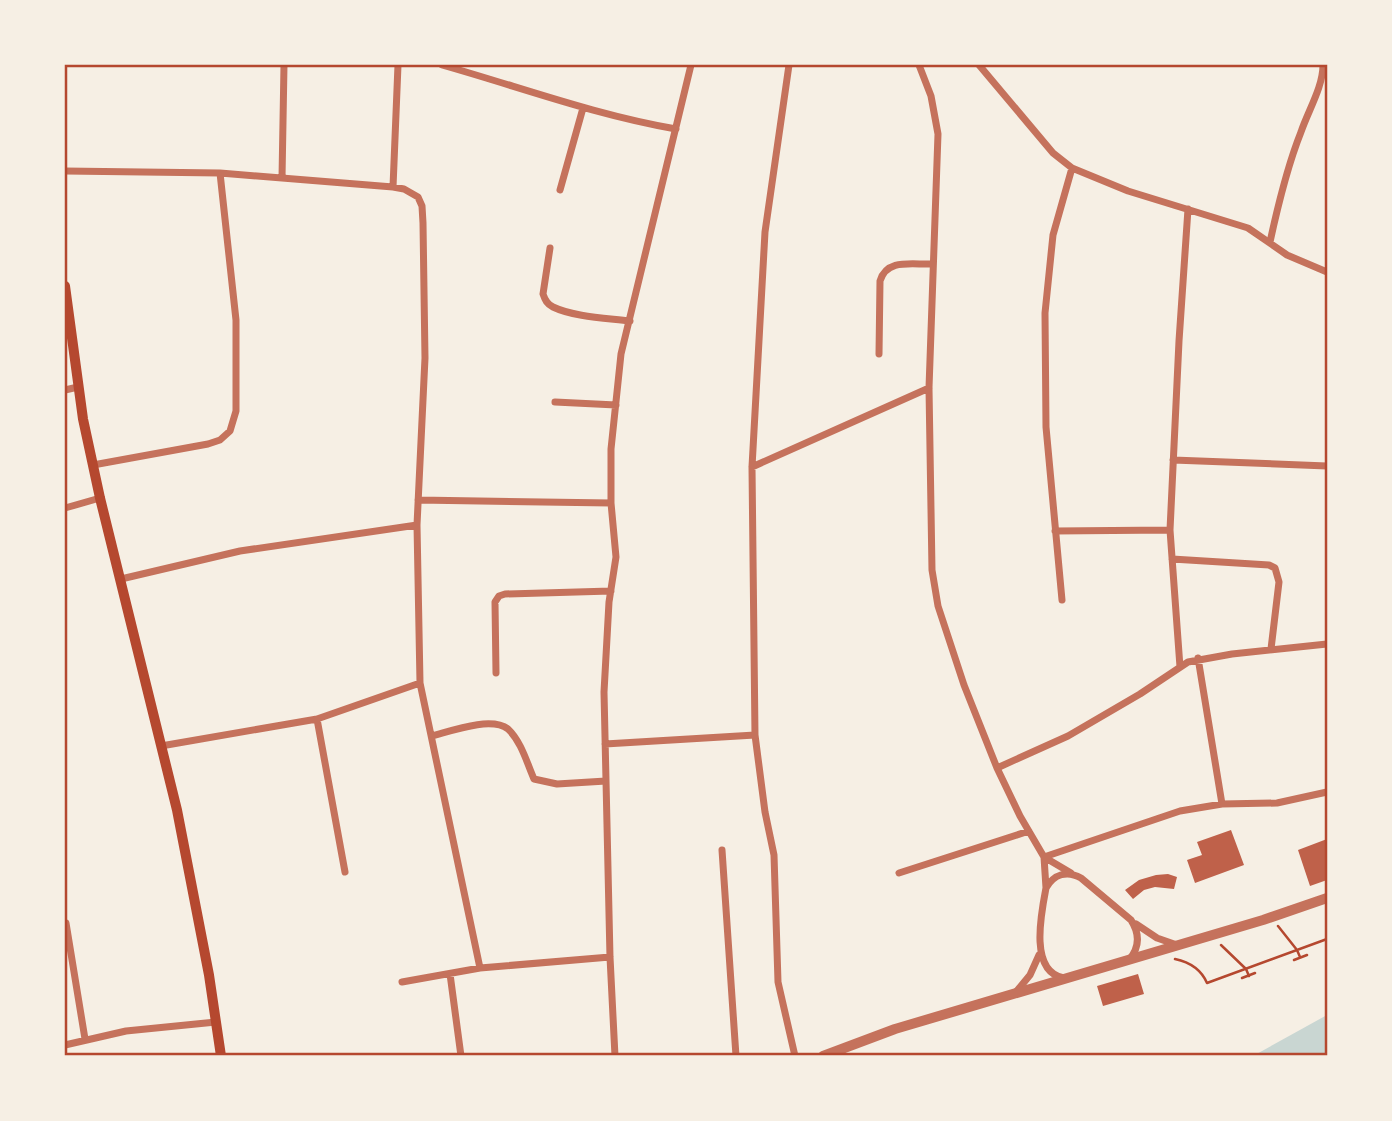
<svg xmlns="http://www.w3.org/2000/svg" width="1392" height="1121" viewBox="0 0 1392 1121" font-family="'Alegreya Sans',sans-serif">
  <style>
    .water { fill: #c9d6d2 }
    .building { fill: #bf614a }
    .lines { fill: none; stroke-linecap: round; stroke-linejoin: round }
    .path { stroke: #b5482f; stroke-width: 2.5 }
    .minor { stroke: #c5725c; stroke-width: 7 }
    .tertiary { stroke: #c5725c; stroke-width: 10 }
    .secondary { stroke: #b5482f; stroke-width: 10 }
    .neatline { fill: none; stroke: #b5482f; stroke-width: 2.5 }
  </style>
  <rect width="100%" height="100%" fill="#f6efe4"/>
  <path class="water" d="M 1327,1015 L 1327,1056 L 1253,1056 Z"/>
  <path class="building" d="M 1231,830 L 1244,865 L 1195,883 L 1187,860 L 1202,855 L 1197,842 Z
    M 1327,839 L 1327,880 L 1310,886 L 1298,850 Z
    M 1168,874 L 1177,877 L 1174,889 L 1155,887 L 1144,890 L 1133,899 L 1125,890 L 1139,880 L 1156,875 Z
    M 1138,974 L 1144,994 L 1103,1006 L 1097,986 Z"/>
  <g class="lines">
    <path class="path" d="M 1278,926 L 1297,950 L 1300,957
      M 1221,945 L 1246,969 L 1249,976
      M 1175,959 C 1189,962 1201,969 1207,983 L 1327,939
      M 1294,960 L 1307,955
      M 1242,978 L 1255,973"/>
    <path class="minor" d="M 442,65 C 520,87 595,115 676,129
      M 789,65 L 765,232 L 752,467 L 755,735 L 765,812 L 774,855 L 778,982 L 795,1056
      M 919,65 L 931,96 L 938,134 L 929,388 L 932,570 L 938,606 L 964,685 L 997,768 L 1020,816 L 1044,857 L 1180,811 L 1222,804 L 1277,803 L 1327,792
      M 979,65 L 1053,153 L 1072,168 L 1128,191 L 1248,228 L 1287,255 L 1327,272
      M 65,171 L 220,173 L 393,187 L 404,189 L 418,197 L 422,206 L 423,223 L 425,358 L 417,525 L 420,683 L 480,968
      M 282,178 L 284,65
      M 393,187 L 398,65
      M 560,190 L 583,108
      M 1270,242 C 1278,205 1287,167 1301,132 C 1308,111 1323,87 1323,65
      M 550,248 L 543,294 C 545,300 547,304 553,307 C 574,317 606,318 630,321
      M 879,354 L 880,281 C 887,258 912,265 933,264
      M 65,390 L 78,387
      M 555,402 L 616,405
      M 1173,460 L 1327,466
      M 93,465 L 208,444 L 220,440 L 230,431 L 236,411 L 236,320 L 220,173
      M 752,467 L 929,388
      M 418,500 L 611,503
      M 65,508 L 100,498
      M 1055,531 L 1170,530
      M 1172,559 L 1269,565 L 1275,568 L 1279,582 L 1271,649
      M 121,579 L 240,551 L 417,525
      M 1062,600 L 1046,427 L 1045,313 L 1053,235 L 1072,168
      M 1198,658 L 1222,804
      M 1180,667 L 1170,530 L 1179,341 L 1188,209
      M 496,673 L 495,602 L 499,596 L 505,594 L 611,591
      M 317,719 L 345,872
      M 432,736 C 451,731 491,716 508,729 C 521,741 527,763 534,779 L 557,784 L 606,781
      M 605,744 L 755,735
      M 161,746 L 317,719 L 420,683
      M 997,768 L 1068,736 L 1140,694 L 1188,662 L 1232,654 L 1327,644
      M 722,850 L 736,1056
      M 899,873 L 1029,831
      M 1046,888 L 1044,857 L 1071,873
      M 66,923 L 85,1039
      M 1136,924 L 1157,938 L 1177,945
      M 450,974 L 461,1056
      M 1064,978 C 1029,972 1041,914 1046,888 C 1054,874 1067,870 1081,878 L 1131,920 C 1140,934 1140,947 1129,960
      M 402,982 L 480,968 L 610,957
      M 1016,992 L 1030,975 L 1039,955
      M 65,1045 L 126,1031 L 216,1022
      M 615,1056 L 610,957 L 604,692 L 609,602 L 616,557 L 611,503 L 611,449 L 621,354 L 691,65"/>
    <path class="tertiary" d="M 823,1056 L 895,1029 L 1263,920 L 1327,898"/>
    <path class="secondary" d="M 65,286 L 83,419 L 100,498 L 177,810 L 209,975 L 221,1056"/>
  </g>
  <rect width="1392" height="1121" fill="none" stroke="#f6efe4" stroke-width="133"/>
  <rect x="66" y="66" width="1260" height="988" class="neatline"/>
</svg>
